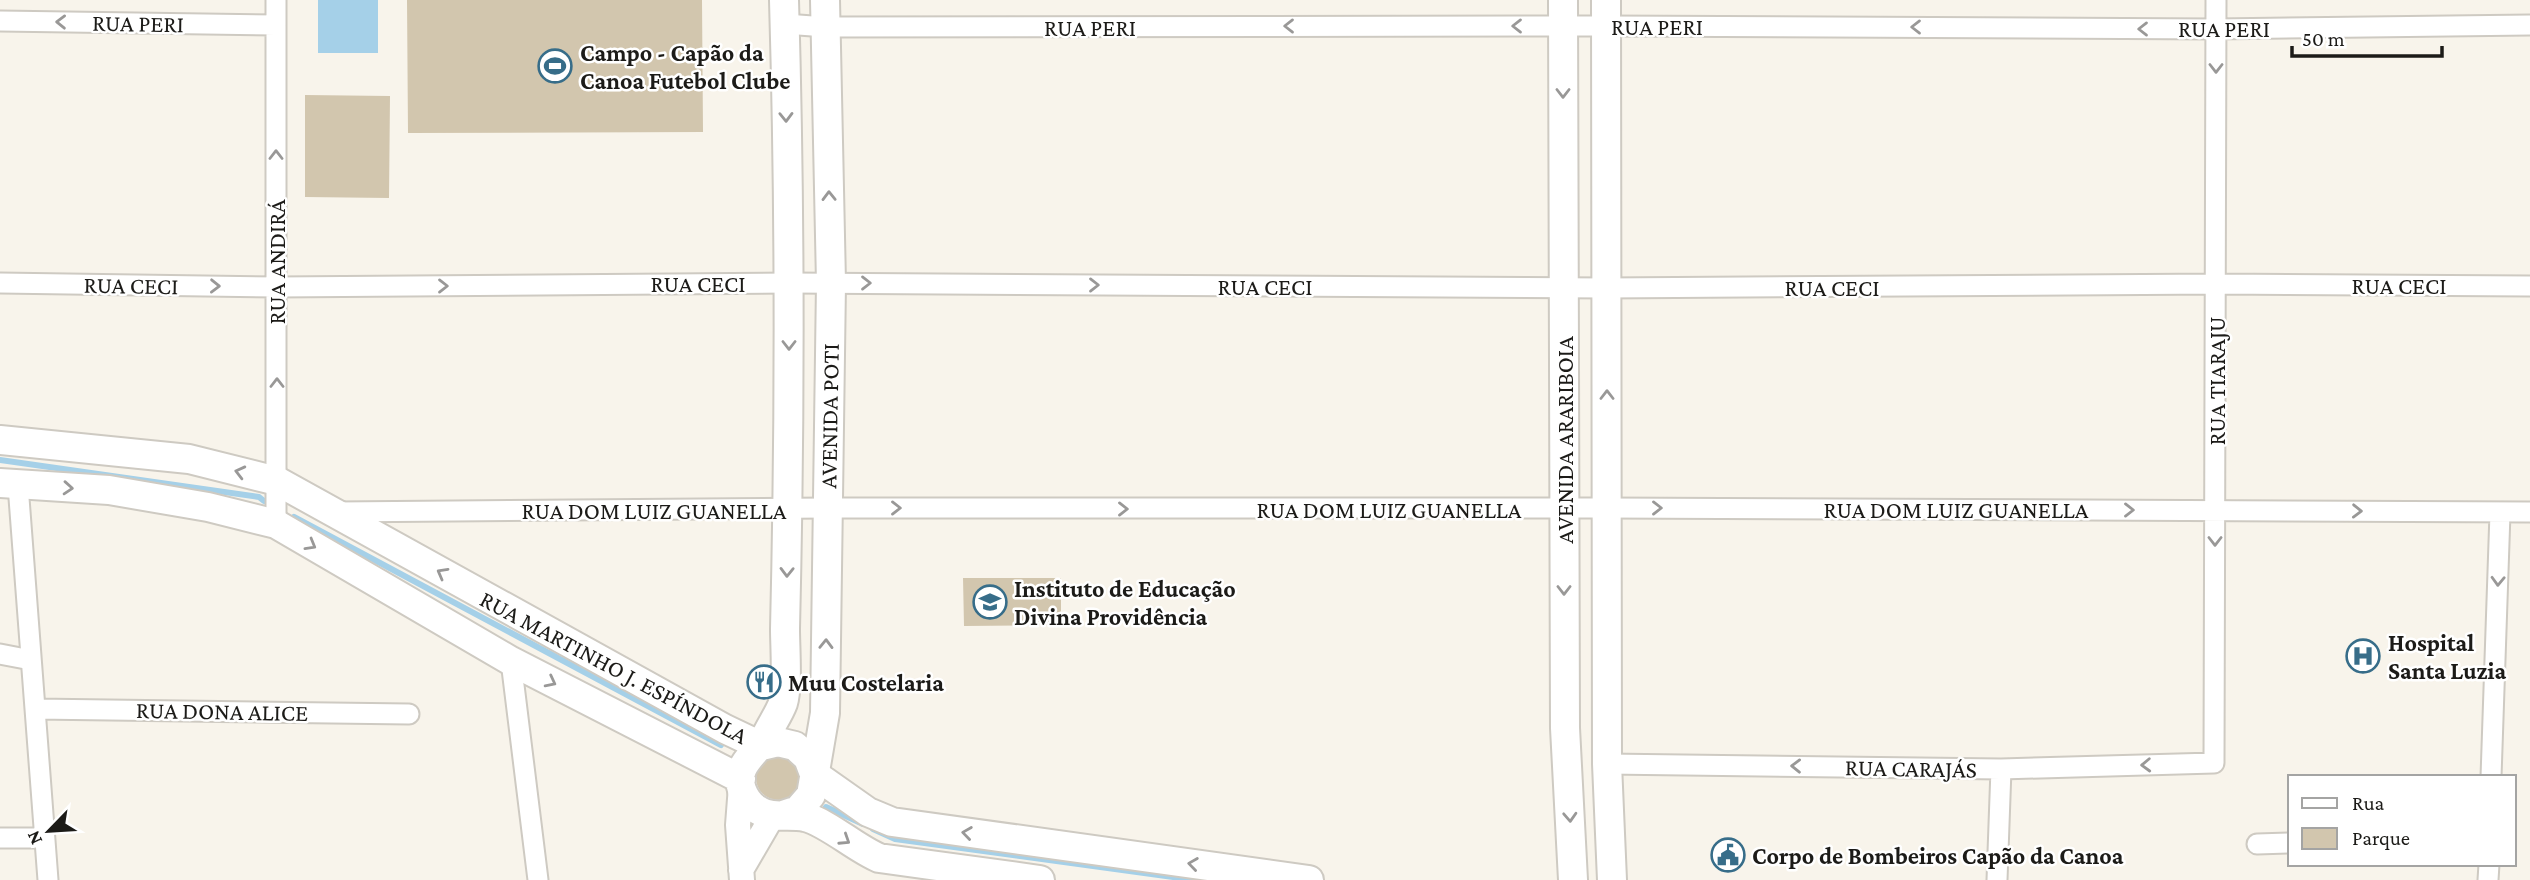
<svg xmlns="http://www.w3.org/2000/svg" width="2530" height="880" viewBox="0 0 2530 880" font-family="'Crimson Pro',serif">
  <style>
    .green { fill: #d2c6ae }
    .water { fill: #a5d0e8 }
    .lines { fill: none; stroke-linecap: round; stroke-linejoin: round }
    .stream { stroke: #a5d0e8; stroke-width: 6 }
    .minor-casing { stroke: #cecac2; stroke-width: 23 }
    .tertiary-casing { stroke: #cecac2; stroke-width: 28 }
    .secondary-casing { stroke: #cecac2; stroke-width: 32 }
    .minor { stroke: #fff; stroke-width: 19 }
    .tertiary { stroke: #fff; stroke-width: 24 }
    .secondary { stroke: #fff; stroke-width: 28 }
    .oneway { stroke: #999897 }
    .labels { text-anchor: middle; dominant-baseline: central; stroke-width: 5; stroke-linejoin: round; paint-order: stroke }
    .street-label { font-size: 24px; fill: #1c1b18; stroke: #fff }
    .poi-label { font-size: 24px; font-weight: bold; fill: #1c1b18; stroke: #fff; text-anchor: start }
  </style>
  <rect width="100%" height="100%" fill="#f8f4eb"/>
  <path class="green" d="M 407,0 L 702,0 L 703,132 L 408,133 Z
    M 305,95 L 390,96 L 389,198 L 305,197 Z
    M 963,578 L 1061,578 L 1061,625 L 964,626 Z
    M756 778a22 22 0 1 1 44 0a22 22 0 1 1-44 0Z"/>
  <path class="water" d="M 318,0 L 378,0 L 378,53 L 318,53 Z"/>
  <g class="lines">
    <path class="stream" d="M 0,460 L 259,497 L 264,501
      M 294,517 L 721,745
      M 826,807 L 863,824
      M 873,829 L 895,839 L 1195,880"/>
    <defs>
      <path id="minor" d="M 276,0 L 276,524
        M 0,21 L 276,25
        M 785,24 L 826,27 L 1606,26 L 2216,29 L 2530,25
        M 0,283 L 277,287 L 790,283 L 1606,288 L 2217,284 L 2530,286
        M 18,485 L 48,880
        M 337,512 L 827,508 L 1607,508 L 2530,512
        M 0,654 L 31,660
        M 511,661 L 538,880
        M 36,709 L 409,714
        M 1607,764 L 2001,769 L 2214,763 L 2216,0
        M 2491,777 L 2500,513
        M 0,838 L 44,838
        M 2257,844 L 2290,843
        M 1997,880 L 2001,769
        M 2488,880 L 2489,864"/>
      <path id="tertiary" d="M 741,786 L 738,825 L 742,880
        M 741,870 L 773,815"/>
      <path id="secondary" d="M 784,0 C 790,210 790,419 785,629 C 785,647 788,687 783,703 C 779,714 771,725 766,736 C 757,754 733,765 742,790 C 745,798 751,806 758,810 C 771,819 790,814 805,817 C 827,822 855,848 879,858 L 1040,880
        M 1563,0 L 1565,728 L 1573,880
        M 1606,0 L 1607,764 L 1612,880
        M 0,440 L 189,459 L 277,481 L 725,729 L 761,746 L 778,742 L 795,746 L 808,758 L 814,774 L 868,812 L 892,822 L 1309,880
        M 0,483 L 109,490 L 208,507 L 276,524 L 511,661 L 741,779
        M 783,815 L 798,810 L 811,795 L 825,713 L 831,283 L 825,0"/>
    </defs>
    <use href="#minor" class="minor-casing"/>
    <use href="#tertiary" class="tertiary-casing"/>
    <use href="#secondary" class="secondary-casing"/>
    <use href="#minor" class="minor"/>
    <use href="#tertiary" class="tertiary"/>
    <use href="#secondary" class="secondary"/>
  </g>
  <defs><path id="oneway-chevron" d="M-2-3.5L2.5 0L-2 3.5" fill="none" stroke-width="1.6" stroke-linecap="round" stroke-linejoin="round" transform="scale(1.75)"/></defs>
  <g class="oneway">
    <use href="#oneway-chevron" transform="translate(61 22) rotate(-179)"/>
    <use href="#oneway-chevron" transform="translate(1289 26) rotate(180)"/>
    <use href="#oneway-chevron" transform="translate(1517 26) rotate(180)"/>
    <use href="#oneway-chevron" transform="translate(1916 27) rotate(-180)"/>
    <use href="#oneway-chevron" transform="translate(2143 29) rotate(-180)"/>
    <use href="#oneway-chevron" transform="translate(2216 68) rotate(90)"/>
    <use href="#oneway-chevron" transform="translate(1563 93) rotate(90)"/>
    <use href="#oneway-chevron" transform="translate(786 117) rotate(89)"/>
    <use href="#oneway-chevron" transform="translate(276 155) rotate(-90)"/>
    <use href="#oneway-chevron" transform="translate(829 196) rotate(-91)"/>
    <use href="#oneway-chevron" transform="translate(866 283)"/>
    <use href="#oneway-chevron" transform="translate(1094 285)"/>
    <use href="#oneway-chevron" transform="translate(215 286) rotate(1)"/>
    <use href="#oneway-chevron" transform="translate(443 286)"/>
    <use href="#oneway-chevron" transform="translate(789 345) rotate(90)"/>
    <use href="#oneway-chevron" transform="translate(277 383) rotate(-90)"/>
    <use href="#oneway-chevron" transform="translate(1607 395) rotate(-90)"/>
    <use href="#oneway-chevron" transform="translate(240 472) rotate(-166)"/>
    <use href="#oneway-chevron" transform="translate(68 488) rotate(4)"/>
    <use href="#oneway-chevron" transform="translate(896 508)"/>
    <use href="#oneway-chevron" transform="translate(1657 508)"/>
    <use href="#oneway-chevron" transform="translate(1123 509)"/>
    <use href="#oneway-chevron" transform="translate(2129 510)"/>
    <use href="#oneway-chevron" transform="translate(2357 511) rotate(1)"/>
    <use href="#oneway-chevron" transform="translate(2215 541) rotate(90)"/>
    <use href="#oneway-chevron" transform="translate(311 545) rotate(30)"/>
    <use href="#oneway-chevron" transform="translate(787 572) rotate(91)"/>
    <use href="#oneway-chevron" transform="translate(442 573) rotate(-151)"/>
    <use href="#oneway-chevron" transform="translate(2498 581) rotate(92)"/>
    <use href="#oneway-chevron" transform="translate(1564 590) rotate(90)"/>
    <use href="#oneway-chevron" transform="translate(826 644) rotate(-89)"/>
    <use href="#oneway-chevron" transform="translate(551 682) rotate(27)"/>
    <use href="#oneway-chevron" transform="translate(2146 765) rotate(178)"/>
    <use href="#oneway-chevron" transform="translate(1796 766) rotate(-179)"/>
    <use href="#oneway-chevron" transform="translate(1570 817) rotate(87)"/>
    <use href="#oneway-chevron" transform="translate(967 833) rotate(-172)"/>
    <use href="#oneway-chevron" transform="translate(845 840) rotate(33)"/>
    <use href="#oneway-chevron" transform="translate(1193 864) rotate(-172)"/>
  </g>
  <defs>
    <symbol id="stadium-ring" viewBox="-11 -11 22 22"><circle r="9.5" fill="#fff" stroke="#376d89" stroke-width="1.5"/><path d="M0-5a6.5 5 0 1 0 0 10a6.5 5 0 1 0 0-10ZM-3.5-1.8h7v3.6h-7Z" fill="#376d89"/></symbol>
    <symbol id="school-ring" viewBox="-11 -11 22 22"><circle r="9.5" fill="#fff" stroke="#376d89" stroke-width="1.5"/><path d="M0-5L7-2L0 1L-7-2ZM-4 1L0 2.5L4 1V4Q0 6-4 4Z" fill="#376d89"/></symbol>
    <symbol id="hospital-ring" viewBox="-11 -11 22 22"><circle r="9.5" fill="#fff" stroke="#376d89" stroke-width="1.5"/><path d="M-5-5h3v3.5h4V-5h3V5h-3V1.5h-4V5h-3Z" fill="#376d89"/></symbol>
    <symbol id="restaurant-ring" viewBox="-11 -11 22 22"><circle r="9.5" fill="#fff" stroke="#376d89" stroke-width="1.5"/><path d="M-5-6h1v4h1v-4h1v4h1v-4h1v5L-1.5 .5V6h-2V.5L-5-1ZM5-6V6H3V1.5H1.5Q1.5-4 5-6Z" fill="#376d89"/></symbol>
    <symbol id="civic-ring" viewBox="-11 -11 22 22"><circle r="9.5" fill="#fff" stroke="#376d89" stroke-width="1.5"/><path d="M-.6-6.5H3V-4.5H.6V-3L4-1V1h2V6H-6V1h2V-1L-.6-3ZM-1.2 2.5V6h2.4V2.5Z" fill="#376d89"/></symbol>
  </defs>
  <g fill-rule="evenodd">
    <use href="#stadium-ring" x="536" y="47" width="38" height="38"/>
    <use href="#school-ring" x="971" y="583" width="38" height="38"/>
    <use href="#hospital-ring" x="2344" y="637" width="38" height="38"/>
    <use href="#restaurant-ring" x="745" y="663" width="38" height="38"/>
    <use href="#civic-ring" x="1709" y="836" width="38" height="38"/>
  </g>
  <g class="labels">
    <g class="street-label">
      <text transform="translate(138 23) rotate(1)">RUA PERI</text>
      <text x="1657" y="26">RUA PERI</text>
      <text x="1090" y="27">RUA PERI</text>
      <text x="2224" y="28">RUA PERI</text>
      <text transform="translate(276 262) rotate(-90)">RUA ANDIRÁ</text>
      <text x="698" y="283">RUA CECI</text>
      <text transform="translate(131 285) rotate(1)">RUA CECI</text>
      <text x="2399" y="285">RUA CECI</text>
      <text x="1265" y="286">RUA CECI</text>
      <text x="1832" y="287">RUA CECI</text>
      <text transform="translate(2216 381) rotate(-90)">RUA TIARAJU</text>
      <text transform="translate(829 416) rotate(-89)">AVENIDA POTI</text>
      <text transform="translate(1564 440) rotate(-90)">AVENIDA ARARIBOIA</text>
      <text x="1389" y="509">RUA DOM LUIZ GUANELLA</text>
      <text x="1956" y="509">RUA DOM LUIZ GUANELLA</text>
      <text x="654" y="510">RUA DOM LUIZ GUANELLA</text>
      <text transform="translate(614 667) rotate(28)">RUA MARTINHO J. ESPÍNDOLA</text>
      <text transform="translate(222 711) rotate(1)">RUA DONA ALICE</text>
      <text transform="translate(1911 768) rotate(1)">RUA CARAJÁS</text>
    </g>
    <g class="poi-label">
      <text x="580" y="52">Campo - Capão da<tspan x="580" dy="28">Canoa Futebol Clube</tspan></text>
      <text x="1014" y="588">Instituto de Educação<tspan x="1014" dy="28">Divina Providência</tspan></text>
      <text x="2388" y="642">Hospital<tspan x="2388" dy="28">Santa Luzia</tspan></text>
      <text x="788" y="682">Muu Costelaria</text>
      <text x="1752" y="855">Corpo de Bombeiros Capão da Canoa</text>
    </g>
  </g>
  <rect x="2288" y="775" width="228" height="91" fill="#ffffff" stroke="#a4a4a3" stroke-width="2"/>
  <rect x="2302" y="798" width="35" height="10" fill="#ffffff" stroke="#a4a4a3" stroke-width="2"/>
  <text x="2352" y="810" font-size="21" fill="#1c1b18">Rua</text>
  <rect x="2302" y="828" width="35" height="21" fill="#d2c6ae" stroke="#a4a4a3" stroke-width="2"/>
  <text x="2352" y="845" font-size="21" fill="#1c1b18">Parque</text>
  <g transform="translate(49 831) rotate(245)" stroke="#ffffff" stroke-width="5" paint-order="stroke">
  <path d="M0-5L12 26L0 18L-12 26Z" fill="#1c1b18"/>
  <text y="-10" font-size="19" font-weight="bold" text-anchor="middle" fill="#1c1b18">N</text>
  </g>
  <path d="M2292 46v10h150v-10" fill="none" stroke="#1c1b18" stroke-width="3.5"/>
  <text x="2302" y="46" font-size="21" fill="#1c1b18" stroke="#ffffff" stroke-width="5" paint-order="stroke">50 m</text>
</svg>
